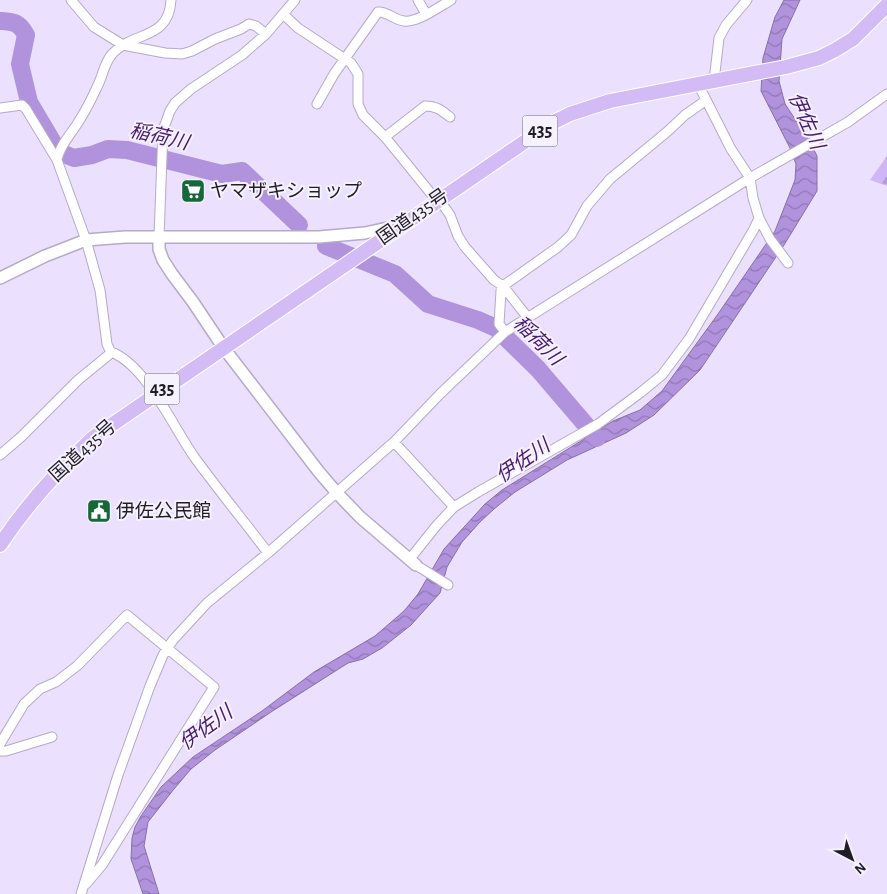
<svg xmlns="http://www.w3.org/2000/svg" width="887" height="894" viewBox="0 0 887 894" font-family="'Alegreya Sans','Noto Sans JP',sans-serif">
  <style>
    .forest { fill: url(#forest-firs) }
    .water { fill: url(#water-waves); stroke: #8670a7 }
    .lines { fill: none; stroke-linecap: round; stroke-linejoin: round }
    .river { stroke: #b193dd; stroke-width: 18 }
    .minor-casing { stroke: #b5aac7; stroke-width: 11 }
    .tertiary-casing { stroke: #b5aac7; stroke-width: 14 }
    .trunk-casing { stroke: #fff; stroke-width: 16 }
    .minor { stroke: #fff; stroke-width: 9 }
    .tertiary { stroke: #fff; stroke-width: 11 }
    .trunk { stroke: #d3bcf6; stroke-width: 14 }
    .labels { text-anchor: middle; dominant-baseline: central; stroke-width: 4; stroke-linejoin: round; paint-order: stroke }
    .shield { fill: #f5f1fd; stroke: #615d68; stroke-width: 1 }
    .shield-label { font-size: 18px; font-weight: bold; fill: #211d28 }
    .poi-label { font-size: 19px; fill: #211d28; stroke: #f5f1fd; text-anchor: start }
    .street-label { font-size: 19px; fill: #211d28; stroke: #f5f1fd }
    .water-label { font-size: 20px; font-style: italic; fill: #481c72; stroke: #f5f1fd }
  </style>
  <defs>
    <pattern id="forest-firs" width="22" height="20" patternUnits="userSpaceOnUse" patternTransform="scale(1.25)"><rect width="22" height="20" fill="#d0b6f7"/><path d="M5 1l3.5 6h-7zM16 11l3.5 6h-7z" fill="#b29cd4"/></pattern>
    <pattern id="water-waves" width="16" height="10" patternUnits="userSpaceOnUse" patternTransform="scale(1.25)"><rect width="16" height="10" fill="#b193dd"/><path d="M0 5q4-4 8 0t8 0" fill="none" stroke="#9077b3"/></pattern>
  </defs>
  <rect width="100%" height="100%" fill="#ece0ff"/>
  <path class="forest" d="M 887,156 L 887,186 L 870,180 Z"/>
  <path class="water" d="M 784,0 L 800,0 L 782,39 L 779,81 L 785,104 L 809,140 L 817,156 L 817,191 L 784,245 L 700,370 L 654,415 L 626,433 L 567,460 L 515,492 L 494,509 L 480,522 L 462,542 L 447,567 L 440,593 L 411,625 L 382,648 L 363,659 L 348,663 L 271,712 L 215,750 L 191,769 L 174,789 L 148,822 L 144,846 L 159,894 L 143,894 L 131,859 L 132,838 L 135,827 L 141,816 L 161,787 L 193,757 L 262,711 L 314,672 L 375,636 L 404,611 L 418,594 L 444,549 L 485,504 L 502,490 L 613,421 L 640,410 L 662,391 L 718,314 L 775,231 L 795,180 L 796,164 L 790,148 L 761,91 L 763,58 L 775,17 Z"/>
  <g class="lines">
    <path class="river" d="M 0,21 C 14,22 19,22 26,35 L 20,64 L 29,102 L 55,146 L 64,154 L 74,158 L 92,155 L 108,149 L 127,150 L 222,174 L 242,171 L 299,225
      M 326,246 L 395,274 L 428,304 L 478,320 L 496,328 L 538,369 L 597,438"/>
    <defs>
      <path id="minor" d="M 71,0 L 94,27 L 123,45 L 165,53 L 182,54 L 192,51 L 215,39 L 241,29 L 249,24 L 256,26 L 266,34
        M 418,0 L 426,14
        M 283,14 L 298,28 L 351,63 L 358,74 L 358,104 L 363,115 L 385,137 L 437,201 L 443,205 L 450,215 L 458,236 L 465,247 L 494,280 L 503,286 L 528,318
        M 714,81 L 719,38 L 726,25 L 747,0
        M 698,84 L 731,149 L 750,178 L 753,198 L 759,218 L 770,239 L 788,263
        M 317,104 L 334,74 L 378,12 C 387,11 394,20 404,21 C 417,23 439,7 451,0
        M 0,108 L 22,105 L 26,109 L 57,160 L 86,240 L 100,290 L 107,344 L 111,353
        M 385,137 L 425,106 C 436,106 441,110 450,117
        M 57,160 C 59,146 72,133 79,121 C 86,110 92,98 97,87 C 103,76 104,62 113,53 C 134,31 169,40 171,0
        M 159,237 L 163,130 L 170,111 L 175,103 L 191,89 L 242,55 L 266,34 L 295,0
        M 505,332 L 499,324 L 501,291 L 503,286 L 558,247 L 571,235 L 587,206 L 610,179 L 668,131 L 685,115 L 705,101
        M 394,442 L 454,507
        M 0,455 L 21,437 L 78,380 L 111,353 L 114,353 C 148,369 173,427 195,458 C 219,491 244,521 268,553
        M 409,560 L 437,525 L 454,507 L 478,492 L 598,424 L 640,393 L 662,375 L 689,339 L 754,229 L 759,218
        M 416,565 L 448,585
        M 0,744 L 24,704 L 40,689 L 56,682 L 77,666 L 127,615 L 214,687 L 102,865 L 86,884
        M 0,751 L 6,751 L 52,737
        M 81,894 L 118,775 L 150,686 L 163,655 L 173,640 L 207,603 L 268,553 L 394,442 L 440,394 L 505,332 L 750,178 L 848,122 L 887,94"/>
      <path id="tertiary" d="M 159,237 L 159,249 L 163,260 L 172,274 L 193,302 L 223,347 L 319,472 L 337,493 L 360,517 L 416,565
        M 0,278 L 45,256 L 86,240 L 125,237 L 319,237 L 365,233 L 401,225"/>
      <path id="trunk" d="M 0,545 C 27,504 58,470 94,437 L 552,123 L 570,114 L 610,101 L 786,67 L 819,58 L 835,50 L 853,39 L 887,5"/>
    </defs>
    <use href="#minor" class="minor-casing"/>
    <use href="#tertiary" class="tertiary-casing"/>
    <use href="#trunk" class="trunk-casing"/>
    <use href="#minor" class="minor"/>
    <use href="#tertiary" class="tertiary"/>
    <use href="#trunk" class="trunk"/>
  </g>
  <defs>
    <symbol id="supermarket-square" viewBox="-11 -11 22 22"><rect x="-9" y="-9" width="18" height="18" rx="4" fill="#176839" stroke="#f5f1fd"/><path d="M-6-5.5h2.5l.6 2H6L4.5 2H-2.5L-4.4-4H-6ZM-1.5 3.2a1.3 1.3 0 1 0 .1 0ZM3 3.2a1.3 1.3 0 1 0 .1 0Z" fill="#fff"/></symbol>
    <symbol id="civic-square" viewBox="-11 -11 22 22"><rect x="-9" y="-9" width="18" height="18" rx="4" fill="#176839" stroke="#f5f1fd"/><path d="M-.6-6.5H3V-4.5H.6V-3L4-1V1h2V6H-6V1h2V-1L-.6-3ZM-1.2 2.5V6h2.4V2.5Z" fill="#fff"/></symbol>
  </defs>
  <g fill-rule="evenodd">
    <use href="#supermarket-square" x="179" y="177" width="28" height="28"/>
    <use href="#civic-square" x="85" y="497" width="28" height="28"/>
  </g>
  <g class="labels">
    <g class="shield">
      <rect x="522.5" y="115.5" width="35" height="31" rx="4"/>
      <rect x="144.5" y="373.5" width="35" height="31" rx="4"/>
    </g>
    <g class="shield-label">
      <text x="540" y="131">435</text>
      <text x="162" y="389">435</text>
    </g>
    <g class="poi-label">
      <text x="210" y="191">ヤマザキショップ</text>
      <text x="116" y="511">伊佐公民館</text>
    </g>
    <g class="street-label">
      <text transform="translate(413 217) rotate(-35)">国道435号</text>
      <text transform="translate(83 451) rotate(-42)">国道435号</text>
    </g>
    <g class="water-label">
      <text transform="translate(806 121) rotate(66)">伊佐川</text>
      <text transform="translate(159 137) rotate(13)">稲荷川</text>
      <text transform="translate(538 341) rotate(45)">稲荷川</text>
      <text transform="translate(523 461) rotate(-35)">伊佐川</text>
      <text transform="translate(206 728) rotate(-36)">伊佐川</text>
    </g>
  </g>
  <g transform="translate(852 859) rotate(139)" stroke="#f5f1fd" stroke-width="4" paint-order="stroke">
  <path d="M0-4L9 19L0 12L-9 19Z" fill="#211d28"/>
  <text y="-8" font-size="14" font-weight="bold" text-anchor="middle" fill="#211d28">N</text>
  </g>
</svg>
